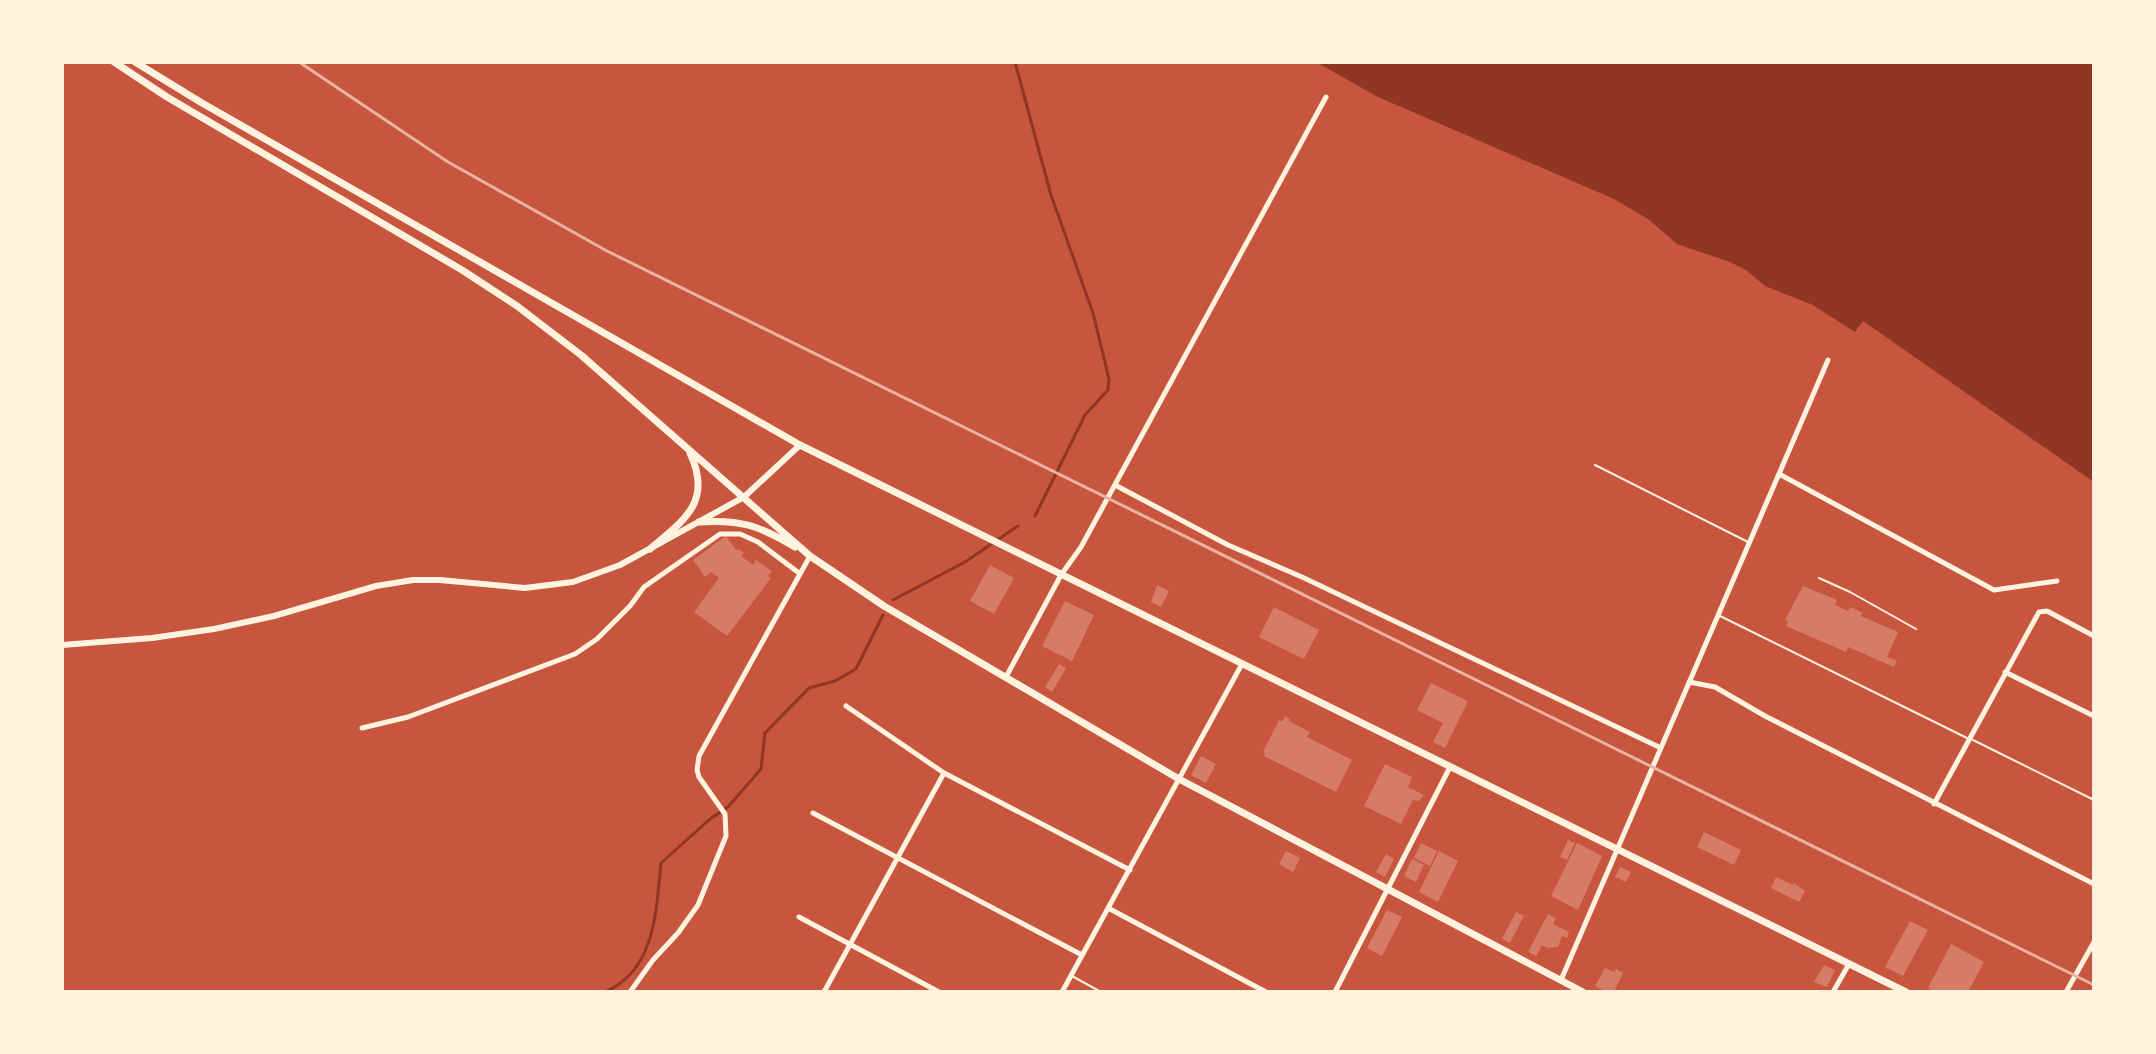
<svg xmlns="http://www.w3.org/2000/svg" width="2156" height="1054" viewBox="0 0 2156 1054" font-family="Quicksand,sans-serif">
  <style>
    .water { fill: #8f3625 }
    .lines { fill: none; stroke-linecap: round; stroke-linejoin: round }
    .stream { stroke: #8f3625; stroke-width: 3 }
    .building { fill: #d67c66 }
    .service { stroke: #fff3e0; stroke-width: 2 }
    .minor { stroke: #fff3e0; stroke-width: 5 }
    .tertiary { stroke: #fff3e0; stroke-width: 6 }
    .primary { stroke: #fff3e0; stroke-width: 7 }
    .rail { stroke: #e9b49f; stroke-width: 3 }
  </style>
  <rect width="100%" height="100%" fill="#c8553d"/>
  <path class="water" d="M 1316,62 L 2094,62 L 2094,482 L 1863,321 L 1855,332 L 1813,305 L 1765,286 L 1746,270 L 1730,262 L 1677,244 L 1648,219 L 1614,199 L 1378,97 Z"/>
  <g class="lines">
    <path class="stream" d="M 1015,62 L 1051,195 L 1093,313 L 1109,379 L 1108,390 L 1085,415 L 1035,516
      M 893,600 L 965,562 L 1018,526
      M 605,992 C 656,970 656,910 661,863 L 710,819 L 728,807 L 761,769 L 765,733 L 809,688 L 835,681 L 856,669 L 883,615"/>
  </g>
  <path class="building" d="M 726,536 L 736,550 L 738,549 L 744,553 L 741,556 L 753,565 L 756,560 L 772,571 L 768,576 L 771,578 L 727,636 L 694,612 L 719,578 L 711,572 L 705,577 L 693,560 Z
    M 990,565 L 1014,578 L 994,614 L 970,601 Z
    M 1157,585 L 1169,591 L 1161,607 L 1151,602 Z
    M 1803,586 L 1837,600 L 1835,605 L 1848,611 L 1850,607 L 1863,613 L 1861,616 L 1898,632 L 1887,657 L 1897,661 L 1894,667 L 1848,647 L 1846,652 L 1786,626 L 1788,621 L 1785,620 Z
    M 1065,601 L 1094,615 L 1072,661 L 1042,646 Z
    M 1274,607 L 1319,630 L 1304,659 L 1259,637 Z
    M 1059,664 L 1066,668 L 1052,692 L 1045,687 Z
    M 1431,683 L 1468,701 L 1445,748 L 1433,742 L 1443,723 L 1417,710 Z
    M 1285,716 L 1290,719 L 1289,721 L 1310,732 L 1307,737 L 1352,760 L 1336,792 L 1264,756 L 1265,753 L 1263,752 L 1279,720 L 1282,722 Z
    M 1201,756 L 1216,764 L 1206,783 L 1191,775 Z
    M 1385,764 L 1412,777 L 1408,787 L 1424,795 L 1419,801 L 1413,800 L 1401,824 L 1364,806 Z
    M 1704,832 L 1741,850 L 1734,865 L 1697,847 Z
    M 1568,840 L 1575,843 L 1567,860 L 1560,857 Z
    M 1421,843 L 1437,851 L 1430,866 L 1414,858 Z
    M 1577,843 L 1602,856 L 1578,910 L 1551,896 Z
    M 1286,851 L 1300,858 L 1293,872 L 1279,864 Z
    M 1439,851 L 1458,861 L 1438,902 L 1419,892 Z
    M 1386,854 L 1394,859 L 1385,877 L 1376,872 Z
    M 1412,859 L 1424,865 L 1416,882 L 1404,876 Z
    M 1620,867 L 1631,872 L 1626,882 L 1615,877 Z
    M 1776,877 L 1793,885 L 1794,883 L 1805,891 L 1799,902 L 1771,888 Z
    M 1387,910 L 1402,917 L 1382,956 L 1367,948 Z
    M 1516,912 L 1524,916 L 1510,943 L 1502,939 Z
    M 1548,914 L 1556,918 L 1553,924 L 1569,932 L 1567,938 L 1562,936 L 1558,947 L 1548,948 L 1542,945 L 1536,956 L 1528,952 Z
    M 1910,921 L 1928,930 L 1903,976 L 1885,967 Z
    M 1951,944 L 1984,962 L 1968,992 L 1936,992 L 1928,988 Z
    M 1824,965 L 1835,970 L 1827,987 L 1814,982 Z
    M 1605,968 L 1614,972 L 1616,969 L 1623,973 L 1614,992 L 1607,992 L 1595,986 Z"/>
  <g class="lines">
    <path class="service" d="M 1595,465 L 1748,542
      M 1819,578 L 1850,592 L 1916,629
      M 1718,615 L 1967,738
      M 1973,740 L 2094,800
      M 1072,976 L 1101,992"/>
    <path class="minor" d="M 1779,474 L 1994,590 L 2057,581
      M 1115,485 L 1228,545 L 1302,577 L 1661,748
      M 2005,672 L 2094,716
      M 1006,677 L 1061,575 L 1081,547 L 1326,97
      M 1689,682 L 1715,687 L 1765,716 L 2094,884
      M 846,706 L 944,773 L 1130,870
      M 362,728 L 408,717 L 575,654 L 597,639 L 630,606 L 644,587 L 720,534 L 740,534 L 758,542 L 799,573
      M 1934,804 L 2039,612 L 2047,611 L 2094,636
      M 813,813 L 1082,955
      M 1108,908 L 1266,992
      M 799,917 L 939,992
      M 1561,980 L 1828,360
      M 630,992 L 653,960 L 678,933 L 698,905 L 726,836 L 725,814 L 699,777 L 697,770 L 699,756 L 810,556
      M 824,992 L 944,773
      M 1062,992 L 1242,664
      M 1335,992 L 1450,767
      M 1833,992 L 1849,964
      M 2066,992 L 2094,942"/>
    <path class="tertiary" d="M 62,645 L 152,638 L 214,629 L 274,616 L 376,586 L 413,580 L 440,580 L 525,588 L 573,582 L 620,565 L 744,497 L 800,445"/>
    <path class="primary" d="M 114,62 L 167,97 L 462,270 L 517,306 L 581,355 L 810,556 L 884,606 L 1179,779 L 1583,992
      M 135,62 L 202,103 L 800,445 L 1906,992
      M 699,522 C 741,519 760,526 795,547
      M 650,549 C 684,520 713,502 690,453"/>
    <path class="rail" d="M 299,62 L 448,162 L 607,251 L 2094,985"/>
  </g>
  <rect width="2156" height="1054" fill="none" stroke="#fff3e0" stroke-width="128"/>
</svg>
